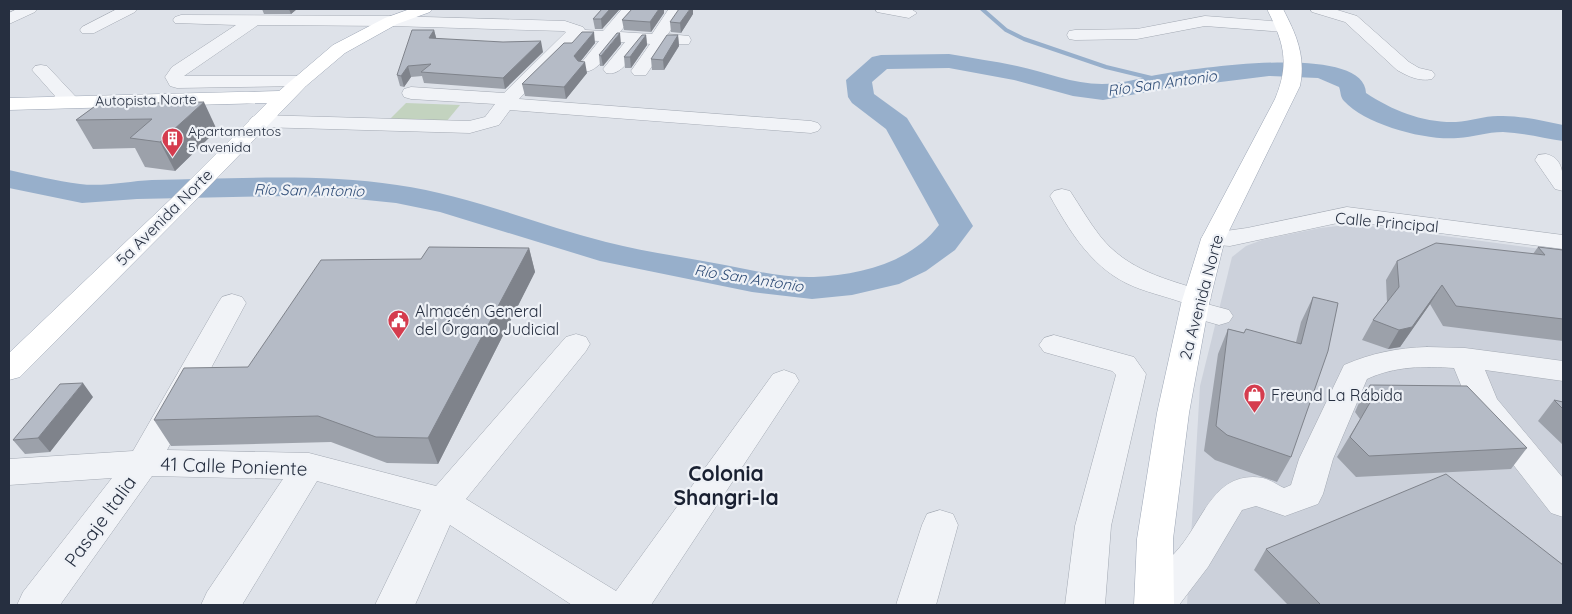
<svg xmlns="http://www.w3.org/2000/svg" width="1572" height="614" viewBox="0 0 1572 614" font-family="Quicksand,sans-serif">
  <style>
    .built { fill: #ccd1db }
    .green { fill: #c3d3bf }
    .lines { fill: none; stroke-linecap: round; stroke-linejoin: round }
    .stream { stroke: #97afcb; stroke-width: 4 }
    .river { fill: #97afcb; fill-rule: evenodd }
    .minor-casing { stroke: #a3a9b3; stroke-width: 1 }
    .major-casing { stroke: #9da6b5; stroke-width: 1 }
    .minor { fill: #f1f3f7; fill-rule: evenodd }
    .major { fill: #fff; fill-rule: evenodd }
    .wall { fill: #9ca1aa }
    .shaded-wall { fill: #7f838b }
    .building { fill: #b5bbc6; stroke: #7f838b }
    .labels { text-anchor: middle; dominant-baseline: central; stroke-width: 4.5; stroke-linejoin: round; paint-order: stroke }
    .far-street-label { font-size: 14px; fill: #262f40; stroke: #eef1f6 }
    .far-poi-label { font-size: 14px; fill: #262f40; stroke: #eef1f6; text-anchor: start }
    .far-water-label { font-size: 15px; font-style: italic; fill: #2e4c76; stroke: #eef1f6 }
    .street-label { font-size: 16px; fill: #262f40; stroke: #eef1f6 }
    .poi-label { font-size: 16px; fill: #262f40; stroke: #eef1f6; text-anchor: start }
    .near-street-label { font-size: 19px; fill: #262f40; stroke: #eef1f6 }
    .near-neighbourhood-label { font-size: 21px; font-weight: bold; fill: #192031; stroke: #eef1f6 }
  </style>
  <rect width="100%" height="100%" fill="#dee2e9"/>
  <path class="built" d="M 1355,224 L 1563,252 L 1563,605 L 1187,605 L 1200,386 L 1232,257 L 1246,246 L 1262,240 L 1320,228 Z"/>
  <path class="green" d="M 406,103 L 460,105 L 446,122 L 390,119 Z"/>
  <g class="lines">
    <path class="stream" d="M 982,9 L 1006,30 L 1024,39 L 1106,67 L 1164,81"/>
    <path class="river" d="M 949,54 C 971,58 994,61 1017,66 C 1045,72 1073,84 1102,84 C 1122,84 1143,77 1162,74 C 1194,69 1365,42 1366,93 C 1393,111 1424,123 1456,122 C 1470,121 1484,116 1498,116 C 1520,115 1542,121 1563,125 L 1563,141 C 1543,138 1523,133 1503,132 C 1487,132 1473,137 1458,138 C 1426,141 1366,125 1344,101 C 1340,97 1341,92 1339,87 L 1318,78 L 1269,76 L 1164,89 L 1103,100 L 1073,96 L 1014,80 L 949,68 L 887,69 L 872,82 L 874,94 L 907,118 L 973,226 L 955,250 L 926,271 L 899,284 L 852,295 L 812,299 L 752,292 L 600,261 L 440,212 L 396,203 L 337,197 L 287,196 L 137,199 L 82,203 L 9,188 L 9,170 C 32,175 56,181 80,184 C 103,187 129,181 152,180 C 233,179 316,173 397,185 C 469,195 535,224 606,242 C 641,251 678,256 714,263 C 746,269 782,278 814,277 C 860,275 910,263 939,225 L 886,129 L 852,103 L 848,97 L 846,80 L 872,57 L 881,55 Z"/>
    <defs>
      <path id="minor" d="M 17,9 L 37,9 L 35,12 L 9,24 L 9,13 Z
        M 117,9 L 137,9 L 135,12 L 94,33 L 82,33 L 80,30 L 82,27 Z
        M 622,9 L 638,9 L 620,32 L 652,34 L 668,10 L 680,10 L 682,13 L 668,34 L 689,36 L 691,40 L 689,44 L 667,44 L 646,75 L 634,75 L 631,71 L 650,44 L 642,43 C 632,55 622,77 606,73 L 603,69 L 625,42 L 617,42 C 607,54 597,75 581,71 L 578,67 L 599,41 L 576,40 L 519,99 L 811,121 L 818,123 L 821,127 L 818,131 L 811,133 L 510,110 L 499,125 L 470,133 L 259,127 L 252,125 L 249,121 L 252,117 L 259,115 L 469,121 L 485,117 L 495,104 L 411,99 L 404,97 L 402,93 L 404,89 L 411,87 L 504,93 L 566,32 L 563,31 L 391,26 L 258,25 L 184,76 L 299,76 L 306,78 L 308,82 L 306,86 L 177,88 L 170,86 L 165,77 L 172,67 L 236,25 L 175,23 L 173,20 L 175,17 L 181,15 L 391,16 L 565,21 L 583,27 L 585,30 L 603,31 Z
        M 875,9 L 911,9 L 917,13 L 909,18 L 877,12 Z
        M 1310,9 L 1334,9 L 1357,16 L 1409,62 L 1419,68 L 1432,71 L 1435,75 L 1432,79 C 1420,82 1407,76 1397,70 L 1345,22 L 1312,12 Z
        M 1205,16 L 1284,22 L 1292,27 L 1284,32 L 1205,26 L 1137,39 L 1075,40 L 1069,39 L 1067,35 L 1069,31 L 1075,30 L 1137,29 Z
        M 41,65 L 47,66 L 76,97 C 70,106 62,109 52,106 L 49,102 L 55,96 L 32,70 L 35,66 Z
        M 1546,154 C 1564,158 1563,175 1563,191 L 1555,189 L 1535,160 L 1538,155 Z
        M 1062,189 L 1070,191 C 1080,206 1089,222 1100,236 C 1128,271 1166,279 1207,292 L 1211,298 L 1207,304 L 1229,310 L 1233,316 L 1229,322 L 1219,325 L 1184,315 L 1180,309 L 1184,303 C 1165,296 1144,292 1126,283 C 1090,265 1069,230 1050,196 L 1054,191 Z
        M 1347,207 L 1563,235 L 1563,249 L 1347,221 L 1230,246 L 1204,244 L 1201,239 L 1204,234 L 1247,228 Z
        M 232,294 L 242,297 L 246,303 L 167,450 L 309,453 L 436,486 L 566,337 L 576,334 L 586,337 L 590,344 L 586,351 L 466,499 L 616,591 L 773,374 L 784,370 L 795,374 L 799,381 L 651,605 L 572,605 L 450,525 L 415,605 L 375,605 L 421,510 L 317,481 L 242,605 L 201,605 L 207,592 L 283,479 L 152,476 L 60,605 L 17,605 L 23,592 L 112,478 L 9,485 L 9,459 L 133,451 L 218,303 L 222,297 Z
        M 1054,335 L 1134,357 L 1146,374 L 1111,526 L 1105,605 L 1065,605 L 1075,526 L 1116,375 L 1112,371 L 1044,352 L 1039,345 L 1044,338 Z
        M 1427,347 L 1465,348 L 1563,361 L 1563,381 L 1485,370 L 1497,399 L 1563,478 L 1563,517 L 1551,513 L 1472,412 L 1454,368 C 1424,366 1395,366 1367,379 L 1333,459 L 1323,494 L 1318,504 L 1285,516 L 1256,506 L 1242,510 L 1208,567 L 1179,605 L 1135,605 C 1144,583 1165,565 1180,547 C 1204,518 1215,470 1263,478 C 1271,480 1277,485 1284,488 L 1291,485 L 1299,459 L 1344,365 C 1372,353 1397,348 1427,347 Z
        M 940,510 L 953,514 L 958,525 L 936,605 L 896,605 L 922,525 L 927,514 Z"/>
      <path id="major" d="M 410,9 L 432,9 L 430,12 L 397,24 L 345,53 L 306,86 L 189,207 L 20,377 L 9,380 L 9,353 L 173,197 L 267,103 L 9,110 L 9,98 L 279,91 L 333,45 L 385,18 Z
        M 1267,9 L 1283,9 C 1296,34 1306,56 1300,86 L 1225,239 L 1209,304 L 1189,413 L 1173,539 L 1174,605 L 1134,605 L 1137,539 L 1157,413 L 1181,304 L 1201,239 L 1275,99 C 1290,63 1284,43 1267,9 Z"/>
    </defs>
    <use href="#minor" class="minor-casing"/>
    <use href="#major" class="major-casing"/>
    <use href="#minor" class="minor"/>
    <use href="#major" class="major"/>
  </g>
  <path class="wall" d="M 262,9 L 297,9 L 291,14 L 264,14 Z
    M 602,9 L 619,9 L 619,10 L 602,29 L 595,29 L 593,19 Z
    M 632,9 L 664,9 L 664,13 L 651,32 L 624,30 L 622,20 Z
    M 693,14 L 681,33 L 671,32 L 670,22 Z
    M 434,30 L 436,38 L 543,52 L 505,89 L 424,83 L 422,76 L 411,77 L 404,87 L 400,86 L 397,75 Z
    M 646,35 L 647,45 L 631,68 L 625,68 L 624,57 Z
    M 678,35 L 679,46 L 664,70 L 652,70 L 651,59 Z
    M 572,43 L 595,43 L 580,62 L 587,73 L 566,99 L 525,96 L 522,84 Z
    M 621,44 L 603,66 L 600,66 L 599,55 Z
    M 98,104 L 217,130 L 175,171 L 145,167 L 135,148 L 93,149 L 76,120 Z
    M 1538,247 L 1563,250 L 1563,341 L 1443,326 L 1430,304 L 1400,347 L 1388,349 L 1362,340 L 1373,320 L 1387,302 L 1386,280 L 1397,261 L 1533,254 Z
    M 529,248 L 535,272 L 438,464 L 387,463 L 331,442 L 171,446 L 154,420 L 248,367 L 421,259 Z
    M 1313,297 L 1291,457 L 1277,482 L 1215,460 L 1204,451 L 1218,354 L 1228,329 L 1244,333 L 1296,342 L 1301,322 Z
    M 1370,385 L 1527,448 L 1511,469 L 1356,477 L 1337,457 L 1360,419 L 1355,412 L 1358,405 Z
    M 93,397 L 50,452 L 25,454 L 13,440 Z
    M 1554,400 L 1563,402 L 1563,445 L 1538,421 Z
    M 1266,549 L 1563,605 L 1288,605 L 1254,570 Z"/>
  <path class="shaded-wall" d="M 289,9 L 297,9 L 291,14 Z
    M 610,9 L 619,9 L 619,10 L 602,29 L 601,19 Z
    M 659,9 L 664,9 L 664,13 L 651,32 L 650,22 Z
    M 690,9 L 693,9 L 693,14 L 681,33 L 680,23 Z
    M 434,30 L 437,41 L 429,38 Z
    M 594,32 L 595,43 L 576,67 L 574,56 Z
    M 620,33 L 621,44 L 603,66 L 601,56 Z
    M 646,35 L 647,45 L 631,68 L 630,57 Z
    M 678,35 L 679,46 L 664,70 L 663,60 Z
    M 541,41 L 543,52 L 505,89 L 503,78 Z
    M 585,62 L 587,73 L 566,99 L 564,87 Z
    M 408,66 L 411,77 L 404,87 L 401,76 Z
    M 204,102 L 217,130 L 175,171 L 160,142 Z
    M 529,248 L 535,272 L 438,464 L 428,438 Z
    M 1442,285 L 1430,304 L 1400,347 L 1388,349 L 1399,330 Z
    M 83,383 L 93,397 L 50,452 L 38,438 Z"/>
  <path class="building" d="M 602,9 L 610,9 L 601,19 L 593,19 Z
    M 632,9 L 659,9 L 650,22 L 622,20 Z
    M 679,9 L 690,9 L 680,23 L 670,22 Z
    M 412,30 L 434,30 L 429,38 L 503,42 L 541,41 L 503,78 L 421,72 L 431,64 L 408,66 L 401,76 L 397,75 Z
    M 582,32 L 594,32 L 574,56 L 578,61 L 585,62 L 564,87 L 522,84 L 564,43 L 572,43 Z
    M 617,33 L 620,33 L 601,56 L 599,55 Z
    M 642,35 L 646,35 L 630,57 L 624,57 Z
    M 667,35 L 678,35 L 663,60 L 651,59 Z
    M 204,102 L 160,142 L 130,138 L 152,119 L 76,120 L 98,104 Z
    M 1436,243 L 1545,255 L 1538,247 L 1563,250 L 1563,319 L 1456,306 L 1442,285 L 1412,327 L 1399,330 L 1373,320 L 1399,287 L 1397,261 Z
    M 429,247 L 529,248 L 428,438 L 376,437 L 318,416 L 154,420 L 184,368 L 248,367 L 321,260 L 421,259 Z
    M 1313,297 L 1338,303 L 1328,351 L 1291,457 L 1227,435 L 1216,426 L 1228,329 L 1244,333 L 1246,329 L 1301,344 Z
    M 83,383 L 38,438 L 13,440 L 60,384 Z
    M 1370,385 L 1467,386 L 1527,448 L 1369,456 L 1350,437 L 1372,399 L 1367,392 Z
    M 1554,400 L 1563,402 L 1563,409 Z
    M 1446,474 L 1563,565 L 1563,605 L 1321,605 L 1266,549 Z"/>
  <defs>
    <symbol id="building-pin" viewBox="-11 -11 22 30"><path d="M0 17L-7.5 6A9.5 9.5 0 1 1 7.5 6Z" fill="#d53c4e" stroke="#eef1f6"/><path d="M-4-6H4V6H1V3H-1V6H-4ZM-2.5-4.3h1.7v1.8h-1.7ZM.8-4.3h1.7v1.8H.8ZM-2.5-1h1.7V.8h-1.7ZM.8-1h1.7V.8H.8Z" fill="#fff"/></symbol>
    <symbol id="civic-pin" viewBox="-11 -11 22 30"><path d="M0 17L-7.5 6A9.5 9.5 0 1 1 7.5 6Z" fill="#d53c4e" stroke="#eef1f6"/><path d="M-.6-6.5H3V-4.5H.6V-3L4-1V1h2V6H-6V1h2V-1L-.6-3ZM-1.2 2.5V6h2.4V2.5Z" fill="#fff"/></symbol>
    <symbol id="shop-pin" viewBox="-11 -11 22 30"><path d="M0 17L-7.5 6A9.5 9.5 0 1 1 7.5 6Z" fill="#d53c4e" stroke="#eef1f6"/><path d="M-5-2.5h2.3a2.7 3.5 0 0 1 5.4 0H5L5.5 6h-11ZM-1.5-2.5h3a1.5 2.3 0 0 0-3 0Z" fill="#fff"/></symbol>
  </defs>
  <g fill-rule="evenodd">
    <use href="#building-pin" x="160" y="126" width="25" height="34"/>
    <use href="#civic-pin" x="386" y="308" width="25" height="34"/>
    <use href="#shop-pin" x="1242" y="382" width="25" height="34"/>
  </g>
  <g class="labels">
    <g class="far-street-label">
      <text transform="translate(146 100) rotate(-1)">Autopista Norte</text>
    </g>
    <g class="far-poi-label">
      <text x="188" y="131">Apartamentos<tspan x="188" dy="16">5 avenida</tspan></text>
    </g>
    <g class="far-water-label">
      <text transform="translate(1162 83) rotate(-8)">Río San Antonio</text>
      <text transform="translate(309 190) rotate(1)">Río San Antonio</text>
      <text transform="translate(749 278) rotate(9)">Río San Antonio</text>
    </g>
    <g class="street-label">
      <text transform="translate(164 217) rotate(-45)">5a Avenida Norte</text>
      <text transform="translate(1387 222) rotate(5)">Calle Principal</text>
      <text transform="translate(1201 297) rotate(-75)">2a Avenida Norte</text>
    </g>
    <g class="poi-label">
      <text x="415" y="311">Almacén General<tspan x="415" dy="18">del Órgano Judicial</tspan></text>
      <text x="1271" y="395">Freund La Rábida</text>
    </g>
    <g class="near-street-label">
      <text transform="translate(234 466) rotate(2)">41 Calle Poniente</text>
      <text transform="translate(100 521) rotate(-54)">Pasaje Italia</text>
    </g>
    <g class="near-neighbourhood-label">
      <text x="726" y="473">Colonia<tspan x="726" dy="24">Shangri-la</tspan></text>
    </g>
  </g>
  <rect width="1572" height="614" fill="none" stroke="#262f40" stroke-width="20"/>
</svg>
